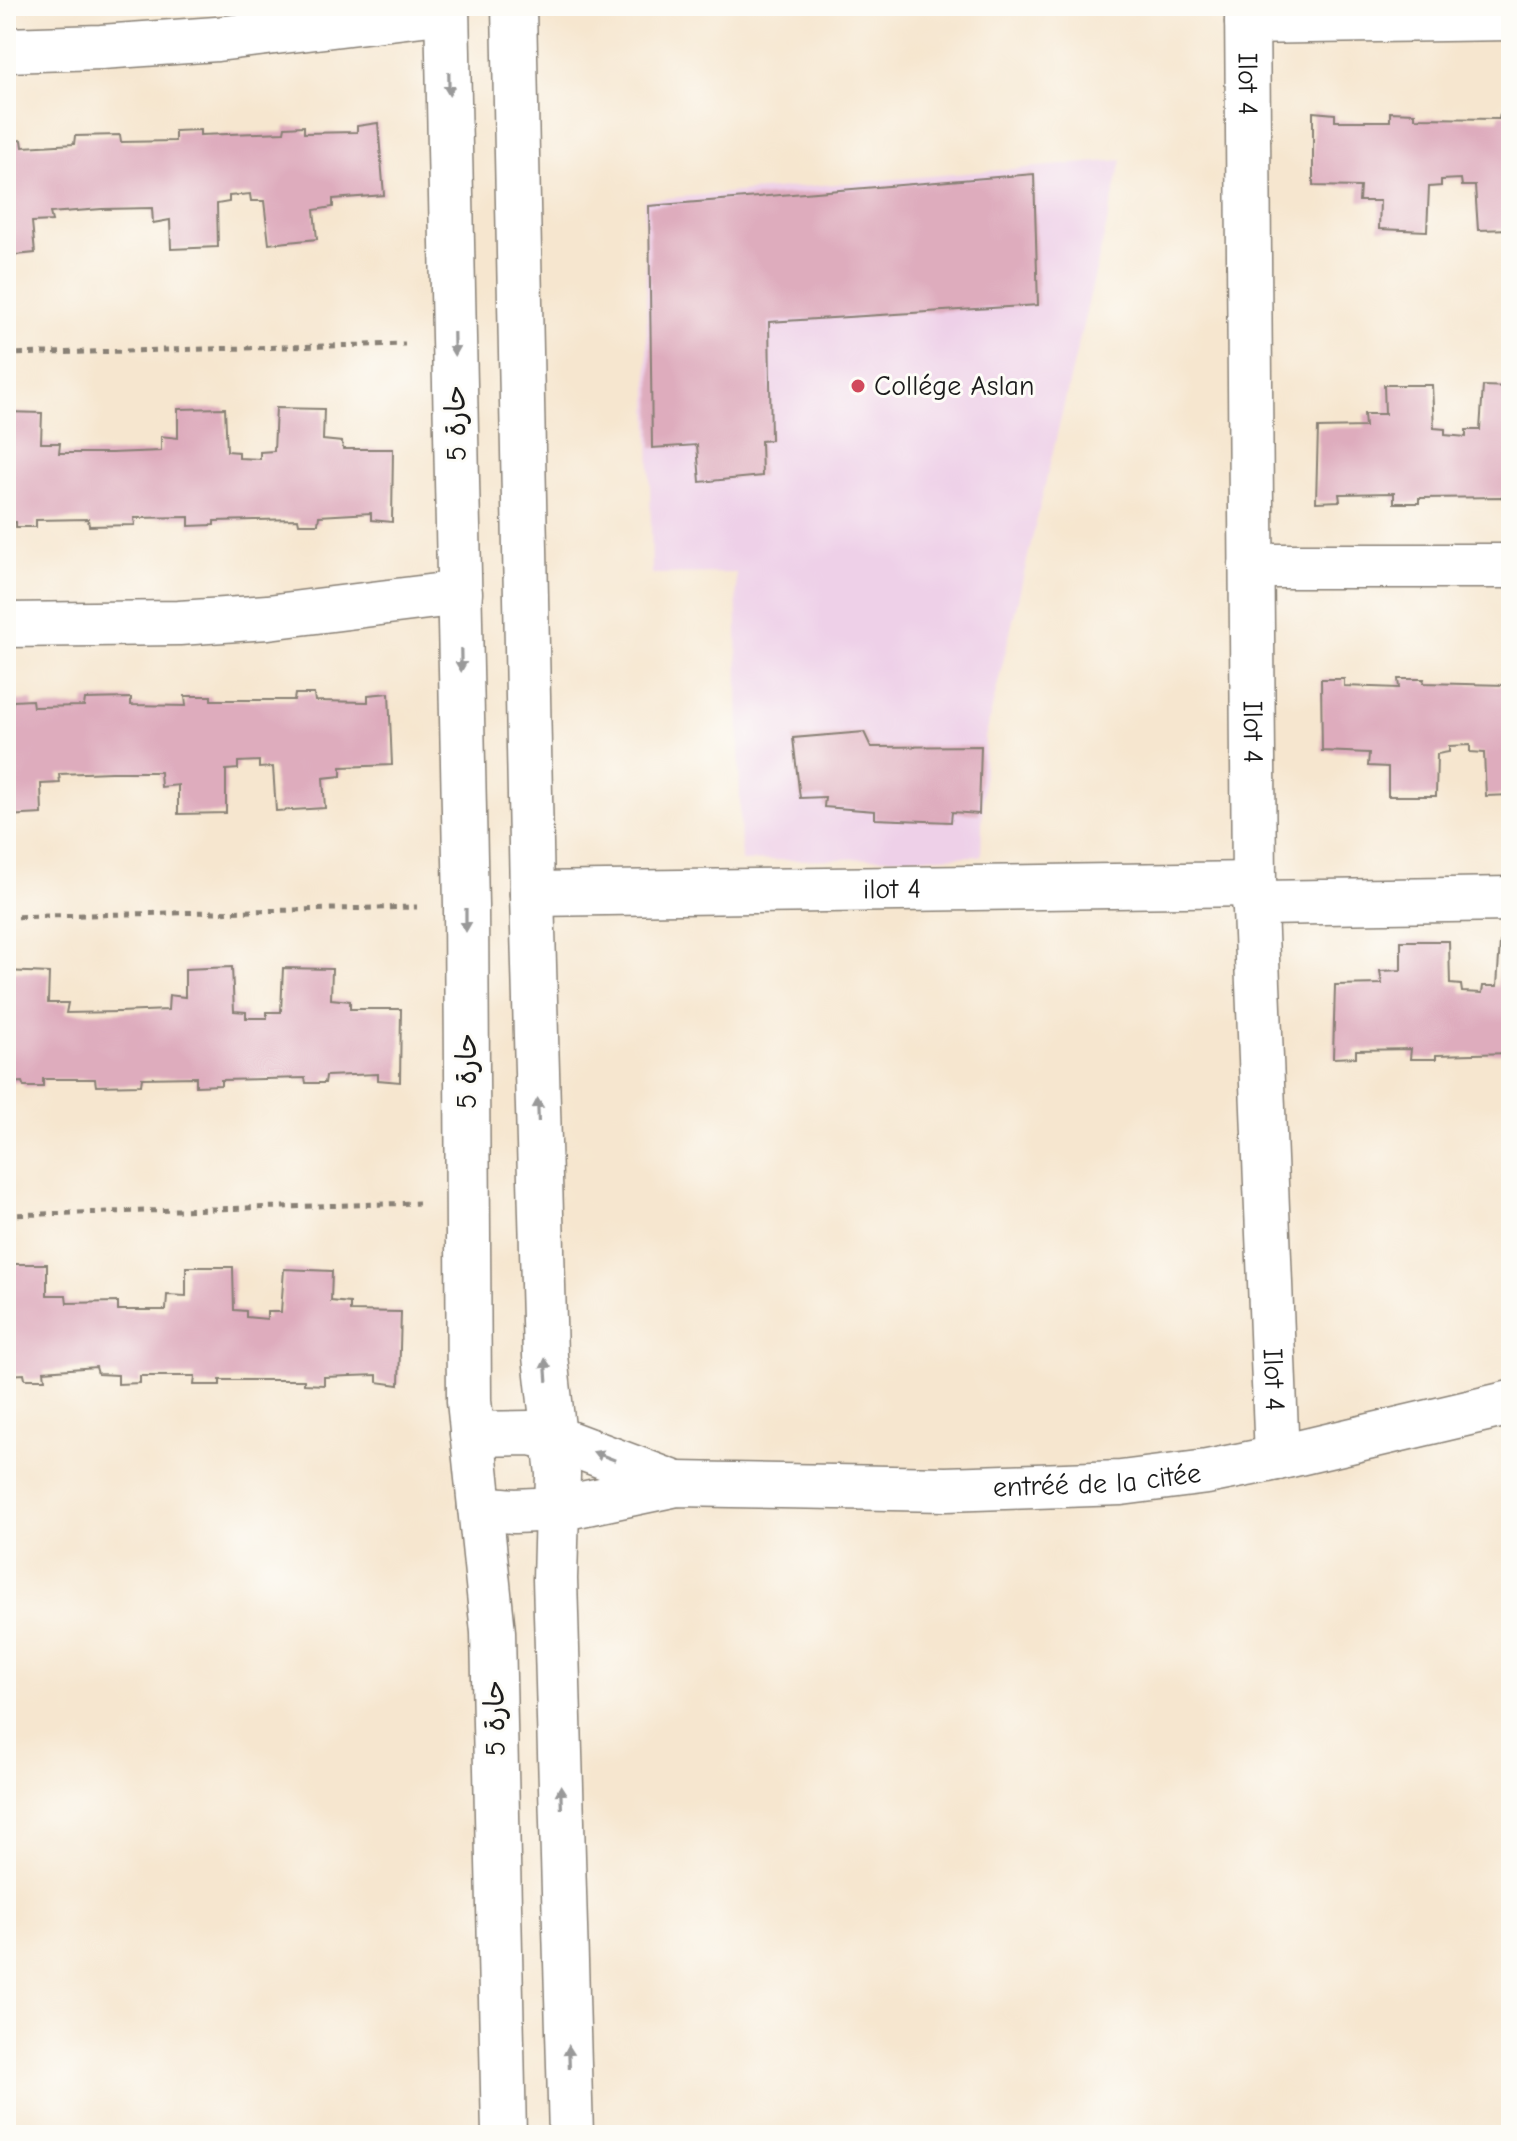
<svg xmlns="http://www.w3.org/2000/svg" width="1517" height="2141" viewBox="0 0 1517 2141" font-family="'Comic Neue','Playpen Sans Arabic',sans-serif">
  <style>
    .built { fill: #eed0e8 }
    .building { fill: #deacbd }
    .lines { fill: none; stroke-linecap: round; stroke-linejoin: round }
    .minor-casing { stroke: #898176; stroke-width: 47 }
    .path { stroke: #898176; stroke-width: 5; stroke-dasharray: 6 6; stroke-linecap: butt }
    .minor { stroke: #fff; stroke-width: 44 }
    .oneway { fill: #999 }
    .poi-dot { fill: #d1495b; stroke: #fdfcf7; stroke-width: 3 }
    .labels { text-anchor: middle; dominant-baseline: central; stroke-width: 6; stroke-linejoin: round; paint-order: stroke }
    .street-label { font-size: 28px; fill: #1c1c1c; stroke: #fdfcf7 }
    .poi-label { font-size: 28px; fill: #1c1c1c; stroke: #fdfcf7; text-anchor: start }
  </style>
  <rect width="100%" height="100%" fill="#fdfcf7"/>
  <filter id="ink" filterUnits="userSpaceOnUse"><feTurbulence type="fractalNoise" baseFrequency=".0125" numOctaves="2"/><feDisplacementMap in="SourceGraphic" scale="16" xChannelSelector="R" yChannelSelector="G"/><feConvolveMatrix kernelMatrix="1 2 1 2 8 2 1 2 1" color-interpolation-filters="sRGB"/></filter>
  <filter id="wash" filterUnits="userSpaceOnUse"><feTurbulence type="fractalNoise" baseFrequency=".006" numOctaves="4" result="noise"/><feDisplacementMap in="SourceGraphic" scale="32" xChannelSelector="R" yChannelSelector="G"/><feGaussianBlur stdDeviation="1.8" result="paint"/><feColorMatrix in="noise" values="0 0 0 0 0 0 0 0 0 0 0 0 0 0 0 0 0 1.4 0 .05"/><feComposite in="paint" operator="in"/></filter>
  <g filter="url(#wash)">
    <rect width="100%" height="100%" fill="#f6e6cf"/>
    <path class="built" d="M 1122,160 L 985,738 L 981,856 L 741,861 L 736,573 L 652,574 L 644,200 Z"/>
    <g id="blocks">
      <path class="building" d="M 1313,112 L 1335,114 L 1335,121 L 1390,121 L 1390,112 L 1415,113 L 1415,118 L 1499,119 L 1500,114 L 1511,114 L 1511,229 L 1478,230 L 1475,186 L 1462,186 L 1461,179 L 1441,180 L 1441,186 L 1429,187 L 1427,231 L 1379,229 L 1380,201 L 1359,201 L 1360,187 L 1313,186 Z
        M 378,123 L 384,195 L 333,199 L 333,207 L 314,210 L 317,239 L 269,244 L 264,201 L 251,201 L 250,194 L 229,196 L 229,202 L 217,204 L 218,247 L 171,249 L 170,220 L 153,223 L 152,208 L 102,209 L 50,213 L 52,221 L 32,222 L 35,253 L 6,256 L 6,141 L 22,140 L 23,147 L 74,144 L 75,136 L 120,135 L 121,142 L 175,141 L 175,131 L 200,130 L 200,135 L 284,132 L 285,127 L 304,126 L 304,133 L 357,132 L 357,126 Z
        M 1034,174 L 1038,305 L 769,322 L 771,440 L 761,441 L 762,476 L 700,482 L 697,445 L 652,448 L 649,206 Z
        M 1384,385 L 1432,385 L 1434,428 L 1445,429 L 1445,435 L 1466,437 L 1466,430 L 1480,430 L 1483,386 L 1511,387 L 1511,502 L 1504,502 L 1502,497 L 1419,498 L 1419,503 L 1394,503 L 1394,493 L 1339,494 L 1340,501 L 1316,502 L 1318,428 L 1365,427 L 1364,414 L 1385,414 Z
        M 225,408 L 227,451 L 239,452 L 239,458 L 260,459 L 260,452 L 274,451 L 276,408 L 324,409 L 323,440 L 342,442 L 343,449 L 393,449 L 392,522 L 371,520 L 371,513 L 319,516 L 318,524 L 299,524 L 298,519 L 214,521 L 214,525 L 189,526 L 189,517 L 134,518 L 135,525 L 89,526 L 88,519 L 36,520 L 36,527 L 16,527 L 16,522 L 6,522 L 6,412 L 42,413 L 41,443 L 60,443 L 59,453 L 111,453 L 161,451 L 161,436 L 178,438 L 178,409 Z
        M 1321,679 L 1344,679 L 1344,686 L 1399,688 L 1398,679 L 1424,679 L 1423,683 L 1507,685 L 1508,680 L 1511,680 L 1511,795 L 1486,796 L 1484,753 L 1470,752 L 1470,745 L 1449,746 L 1449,752 L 1437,754 L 1436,796 L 1388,796 L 1388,767 L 1368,766 L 1369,753 L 1322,751 Z
        M 389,693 L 392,765 L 341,767 L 341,776 L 323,778 L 325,808 L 276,811 L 273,767 L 259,768 L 259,761 L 238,762 L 238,769 L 226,770 L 226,813 L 178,814 L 178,785 L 161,787 L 160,772 L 111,772 L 59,774 L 60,783 L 41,784 L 42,814 L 6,816 L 6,706 L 12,706 L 13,701 L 32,700 L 33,707 L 84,706 L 85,699 L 131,698 L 131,705 L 186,706 L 185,696 L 211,696 L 211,700 L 294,700 L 295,694 L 314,694 L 315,701 L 368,702 L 368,695 Z
        M 864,732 L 871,747 L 981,746 L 979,814 L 952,812 L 951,822 L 875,819 L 875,811 L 824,807 L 825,797 L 800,798 L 793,738 Z
        M 1401,941 L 1449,941 L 1450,984 L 1461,985 L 1462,992 L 1482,993 L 1483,986 L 1497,986 L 1500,942 L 1511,943 L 1511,1053 L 1436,1055 L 1436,1059 L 1410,1059 L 1411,1049 L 1356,1050 L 1356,1057 L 1333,1058 L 1335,985 L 1382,984 L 1380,971 L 1401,970 Z
        M 232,967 L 234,1011 L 246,1012 L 246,1018 L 267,1018 L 267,1012 L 281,1012 L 283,968 L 332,969 L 331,999 L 350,1001 L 350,1009 L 401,1009 L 400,1082 L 378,1080 L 378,1074 L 326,1076 L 325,1083 L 306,1083 L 305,1078 L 221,1080 L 221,1085 L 196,1086 L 196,1077 L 142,1078 L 141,1085 L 96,1086 L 95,1079 L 43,1079 L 43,1087 L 24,1087 L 22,1082 L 6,1083 L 6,971 L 49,973 L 48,1003 L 68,1003 L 66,1013 L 119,1012 L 168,1010 L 169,995 L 185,997 L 185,969 Z
        M 6,1264 L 47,1264 L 47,1295 L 66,1295 L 67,1303 L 118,1302 L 118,1310 L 166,1310 L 167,1295 L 186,1296 L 186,1267 L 233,1267 L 234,1310 L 246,1311 L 246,1317 L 267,1319 L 267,1312 L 281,1312 L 284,1269 L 332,1271 L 331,1301 L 350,1303 L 350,1311 L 401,1312 L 399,1385 L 377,1382 L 377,1375 L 324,1377 L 324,1385 L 304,1384 L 304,1380 L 220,1380 L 220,1385 L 194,1385 L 195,1376 L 140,1376 L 140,1383 L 118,1384 L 118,1375 L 98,1374 L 96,1367 L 44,1371 L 45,1379 L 25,1379 L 24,1374 L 6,1375 Z"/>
    </g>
  </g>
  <g filter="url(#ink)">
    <use href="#blocks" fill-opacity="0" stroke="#898176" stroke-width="2"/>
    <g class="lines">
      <defs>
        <g id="minor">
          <path d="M 447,6 L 466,906 L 469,1401 L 493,1632 L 504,2135"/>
          <path d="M 514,6 L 532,894 L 545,1356 L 558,1474 L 555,1579 L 571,2135"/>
          <path id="s1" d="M 1247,6 L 1254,884 L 1277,1458"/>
          <path d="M 1247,22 L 1511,18"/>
          <path d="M 6,50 L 101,47 L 217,39 L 447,11"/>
          <path d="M 1251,566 L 1511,566"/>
          <path d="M 6,625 L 179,623 L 268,617 L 460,593"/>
          <path id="s2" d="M 532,894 L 1254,884"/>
          <path d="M 1254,903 L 1511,899"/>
          <path d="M 472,1434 L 530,1433 L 555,1438 L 677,1484"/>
          <path id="s3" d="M 480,1508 L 514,1511 L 558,1509 L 677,1484 L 946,1489 L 1121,1483 L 1207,1472 L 1277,1458 L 1511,1403"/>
        </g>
      </defs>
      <use href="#minor" class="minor-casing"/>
      <path class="path" d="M 6,354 L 405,344
        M 6,917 L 417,907
        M 6,1215 L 419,1203"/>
      <use href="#minor" class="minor"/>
    </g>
    <defs><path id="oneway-solid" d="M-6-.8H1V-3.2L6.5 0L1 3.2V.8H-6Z" transform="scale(2)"/></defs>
    <g class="oneway">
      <use href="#oneway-solid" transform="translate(449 84) rotate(89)"/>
      <use href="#oneway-solid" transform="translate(454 344) rotate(89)"/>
      <use href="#oneway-solid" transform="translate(461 660) rotate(89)"/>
      <use href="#oneway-solid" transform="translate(466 920) rotate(90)"/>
      <use href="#oneway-solid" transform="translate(538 1110) rotate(-92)"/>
      <use href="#oneway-solid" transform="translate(546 1370) rotate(-94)"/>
      <use href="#oneway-solid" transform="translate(604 1456) rotate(-159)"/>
      <use href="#oneway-solid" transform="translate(561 1797) rotate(-92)"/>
      <use href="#oneway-solid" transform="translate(569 2057) rotate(-92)"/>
    </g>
  </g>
  <circle class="poi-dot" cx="858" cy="386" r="8"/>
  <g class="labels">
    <g class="street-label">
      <text stroke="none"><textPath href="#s1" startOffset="78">Ilot 4</textPath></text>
      <text transform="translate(456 423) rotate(-91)">حارة 5</text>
      <text stroke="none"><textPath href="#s1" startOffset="726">Ilot 4</textPath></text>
      <text stroke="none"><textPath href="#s2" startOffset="360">ilot 4</textPath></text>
      <text transform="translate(467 1071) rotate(-90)">حارة 5</text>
      <text stroke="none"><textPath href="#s1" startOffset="1374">Ilot 4</textPath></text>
      <text stroke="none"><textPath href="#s3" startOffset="620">entréé de la citée</textPath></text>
      <text transform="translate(495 1718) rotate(-91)">حارة 5</text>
    </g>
    <g class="poi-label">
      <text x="874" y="386">Collége Aslan</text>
    </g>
  </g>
  <rect width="1517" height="2141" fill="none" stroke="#fdfcf7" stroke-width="32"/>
</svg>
